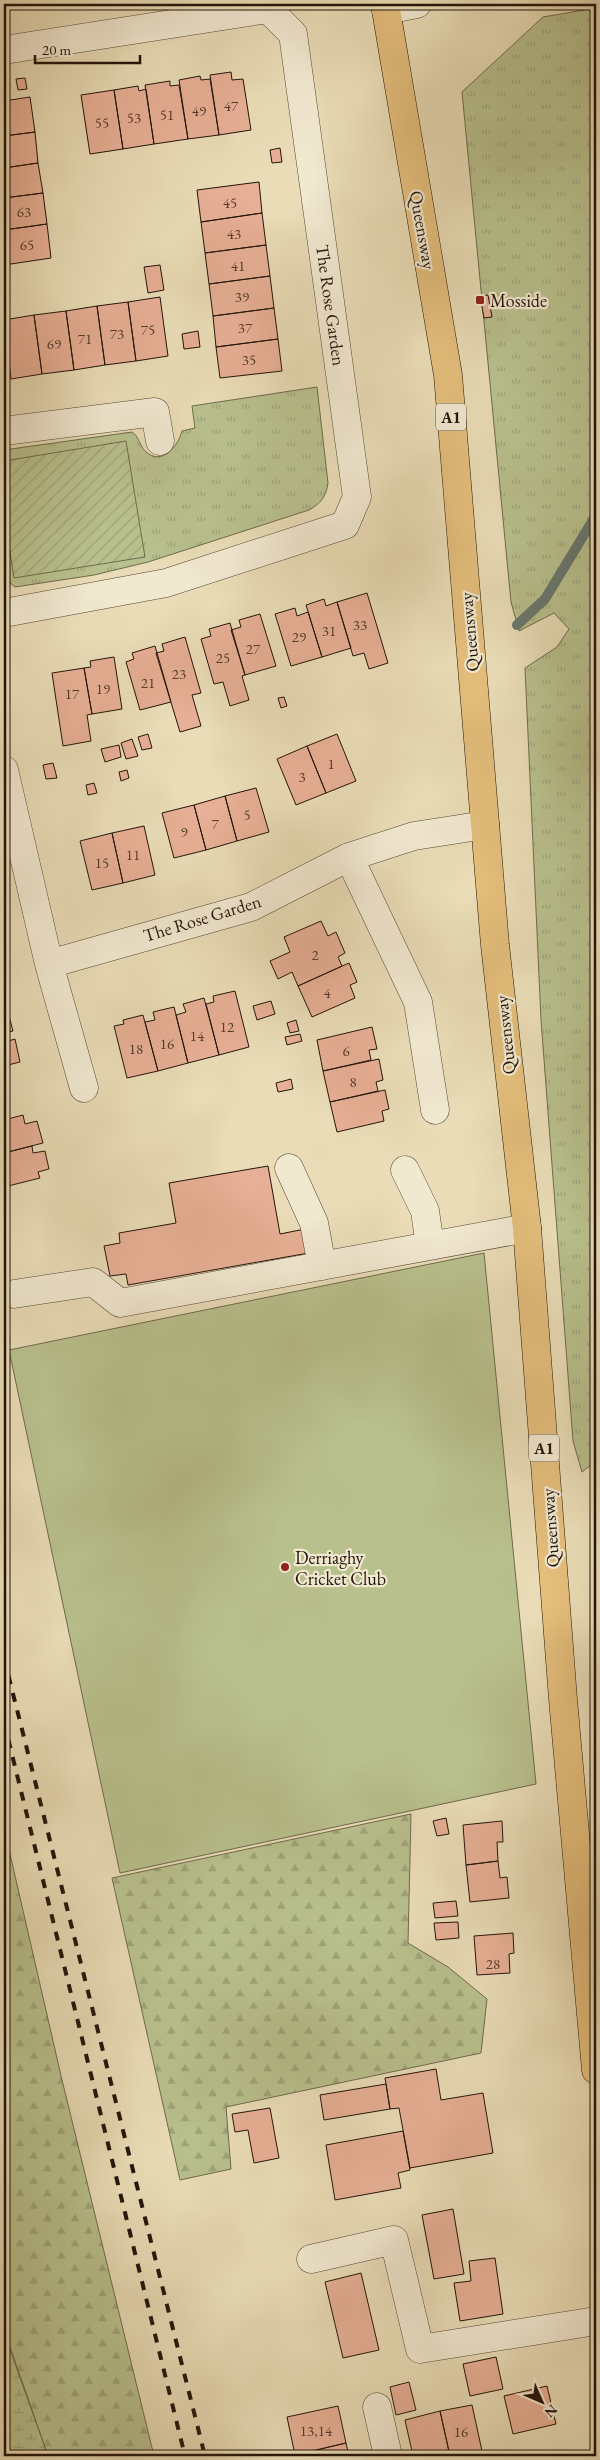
<svg xmlns="http://www.w3.org/2000/svg" width="600" height="2460" viewBox="0 0 600 2460" font-family="'EB Garamond',serif">
  <style>
    .grass { fill: url(#grass-tufts); stroke: #6e6a4c }
    .forest { fill: url(#forest-firs); stroke: #6e6a4c }
    .wetland { fill: url(#wetland-marsh); stroke: #6e6a4c }
    .park { fill: #b8c08d; stroke: #6e6a4c }
    .garden { fill: url(#garden-furrows); stroke: #6e6a4c }
    .lines { fill: none; stroke-linecap: round; stroke-linejoin: round }
    .stream { stroke: #69786e; stroke-width: 10 }
    .building { fill: #e7af95; stroke: #23140a }
    .minor-casing { stroke: #544635; stroke-width: 29 }
    .major-casing { stroke: #23140a; stroke-width: 29 }
    .minor { stroke: #f1e8d0; stroke-width: 28 }
    .major { stroke: #e4be7b; stroke-width: 28 }
    .rail { stroke: #23140a; stroke-width: 4; stroke-dasharray: 9 9; stroke-linecap: butt }
    .poi-dot { fill: #8f2418; stroke: #f1e8d0; stroke-width: 2 }
    .labels { text-anchor: middle; dominant-baseline: central; stroke-width: 4.5; stroke-linejoin: round; paint-order: stroke }
    .number-label { font-size: 15px; fill: #543b2d }
    .shield { fill: #f1e8d0; stroke: #615445; stroke-width: 1 }
    .shield-label { font-size: 16px; font-weight: bold; fill: #23140a }
    .street-label { font-size: 18px; fill: #23140a; stroke: #f1e8d0 }
    .poi-label { font-size: 18px; fill: #23140a; stroke: #f1e8d0; text-anchor: start }
  </style>
  <defs>
    <pattern id="grass-tufts" width="24" height="20" patternUnits="userSpaceOnUse" patternTransform="scale(1.25)"><rect width="24" height="20" fill="#b8c08d"/><path d="M3 7l-1-3M5 7V3M7 7l1-3M15 17l-1-3M17 17v-4M19 17l1-3" fill="none" stroke="#9ea478"/></pattern>
    <pattern id="forest-firs" width="22" height="20" patternUnits="userSpaceOnUse" patternTransform="scale(1.25)"><rect width="22" height="20" fill="#b8c08d"/><path d="M5 1l3.5 6h-7zM16 11l3.5 6h-7z" fill="#9ea478"/></pattern>
    <pattern id="wetland-marsh" width="20" height="14" patternUnits="userSpaceOnUse" patternTransform="scale(1.25)"><rect width="20" height="14" fill="#b8c08d"/><path d="M1 5h8M5 5V1M11 12h8M15 12V8" fill="none" stroke="#9ea478"/></pattern>
    <pattern id="garden-furrows" width="10" height="10" patternUnits="userSpaceOnUse" patternTransform="scale(1.25)"><rect width="10" height="10" fill="#b8c08d"/><path d="M-1 1l2-2M0 10L10 0M9 11l2-2" fill="none" stroke="#9ea478"/></pattern>
  </defs>
  <rect width="100%" height="100%" fill="#e9dcb6"/>
  <filter id="stains"><feTurbulence type="fractalNoise" baseFrequency=".004" numOctaves="4"/><feColorMatrix values="0 0 0 0 .2 0 0 0 0 .09 0 0 0 0 .02 0 0 0 .5 -.17"/></filter>
  <radialGradient id="worn" r=".72"><stop offset=".6" stop-color="#630" stop-opacity="0"/><stop offset="1" stop-color="#630" stop-opacity=".3"/></radialGradient>
  <path class="grass" d="M 596,8 L 596,1461 L 582,1472 L 573,1441 L 541,1020 L 525,668 L 557,647 L 569,629 L 554,613 L 519,631 L 511,602 L 462,92 L 543,17 Z
    M 317,387 L 328,483 C 326,497 321,503 309,510 L 148,562 L 94,575 L 15,587 L 10,583 L 4,540 L 4,450 L 132,432 C 139,436 139,445 145,451 C 162,467 178,446 182,431 L 195,428 L 192,406 Z"/>
  <path class="forest" d="M 411,1814 L 408,1943 L 448,1967 L 487,1999 L 481,2053 L 226,2107 L 231,2169 L 180,2180 L 112,1878 Z
    M 4,1828 L 62,2080 L 154,2456 L 48,2456 L 9,2344 L 4,2348 Z"/>
  <path class="wetland" d="M 8,2344 L 48,2456 L 4,2456 L 4,2348 Z"/>
  <path class="park" d="M 484,1253 L 536,1784 L 120,1873 L 9,1350 Z"/>
  <path class="garden" d="M 126,441 L 145,557 L 14,578 L 4,513 L 4,461 Z"/>
  <g class="lines">
    <path class="stream" d="M 517,625 L 545,599 L 596,515"/>
  </g>
  <path class="building" d="M 231,72 L 232,80 L 243,79 L 251,130 L 219,135 L 210,75 Z
    M 200,76 L 201,80 L 210,79 L 219,135 L 188,139 L 179,80 Z
    M 25,78 L 27,89 L 18,90 L 16,79 Z
    M 170,81 L 170,86 L 179,85 L 188,139 L 154,144 L 145,85 Z
    M 138,86 L 139,91 L 146,89 L 154,144 L 123,149 L 114,90 Z
    M 114,90 L 123,149 L 90,154 L 81,95 Z
    M 30,97 L 35,132 L 4,136 L 4,101 Z
    M 35,132 L 38,163 L 4,168 L 4,136 Z
    M 280,148 L 282,162 L 272,163 L 270,150 Z
    M 38,163 L 43,193 L 4,198 L 4,168 Z
    M 259,182 L 262,213 L 201,222 L 197,190 Z
    M 43,193 L 47,224 L 4,230 L 4,198 Z
    M 262,213 L 266,245 L 205,253 L 201,222 Z
    M 47,224 L 51,258 L 4,265 L 4,230 Z
    M 266,245 L 270,276 L 209,284 L 205,253 Z
    M 160,265 L 164,290 L 148,293 L 144,267 Z
    M 270,276 L 274,308 L 213,316 L 209,284 Z
    M 488,295 L 492,317 L 484,318 L 480,296 Z
    M 160,297 L 168,356 L 136,361 L 128,302 Z
    M 128,302 L 136,361 L 105,365 L 97,306 Z
    M 97,306 L 105,365 L 74,370 L 66,311 Z
    M 274,308 L 278,339 L 216,347 L 213,316 Z
    M 66,311 L 74,370 L 42,374 L 34,315 Z
    M 34,315 L 42,374 L 11,379 L 4,320 Z
    M 198,331 L 200,347 L 184,349 L 182,334 Z
    M 278,339 L 282,371 L 220,378 L 216,347 Z
    M 367,593 L 388,663 L 369,669 L 364,653 L 353,656 L 337,602 Z
    M 324,599 L 326,606 L 337,602 L 351,648 L 322,657 L 306,605 Z
    M 295,608 L 297,616 L 308,612 L 322,657 L 291,666 L 275,614 Z
    M 260,614 L 276,666 L 245,675 L 231,630 L 241,627 L 239,620 Z
    M 230,623 L 245,675 L 242,676 L 249,700 L 230,706 L 223,682 L 214,684 L 201,639 L 211,636 L 209,629 Z
    M 185,637 L 201,693 L 192,695 L 201,726 L 180,732 L 156,653 L 164,651 L 162,644 Z
    M 155,646 L 171,702 L 140,710 L 126,662 L 134,659 L 132,653 Z
    M 114,657 L 122,709 L 92,714 L 84,668 L 91,667 L 90,661 Z
    M 84,668 L 92,714 L 87,715 L 91,741 L 63,746 L 52,673 Z
    M 284,697 L 287,706 L 281,708 L 278,698 Z
    M 148,734 L 152,748 L 142,750 L 138,737 Z
    M 337,734 L 356,781 L 326,793 L 307,746 Z
    M 132,739 L 138,756 L 126,759 L 121,743 Z
    M 119,745 L 121,757 L 105,762 L 101,749 Z
    M 307,746 L 326,793 L 296,805 L 277,759 Z
    M 53,763 L 57,778 L 46,779 L 43,765 Z
    M 127,770 L 129,778 L 121,781 L 119,772 Z
    M 94,783 L 97,793 L 88,795 L 86,785 Z
    M 256,788 L 269,832 L 237,841 L 225,796 Z
    M 225,796 L 237,841 L 206,850 L 194,805 Z
    M 194,805 L 206,850 L 174,858 L 162,813 Z
    M 144,826 L 155,875 L 123,883 L 112,833 Z
    M 112,833 L 123,883 L 92,890 L 80,841 Z
    M 321,921 L 328,936 L 336,932 L 345,953 L 338,957 L 342,966 L 298,986 L 292,972 L 278,979 L 270,961 L 290,952 L 284,937 Z
    M 349,963 L 357,982 L 350,985 L 355,998 L 312,1017 L 298,986 Z
    M 235,991 L 249,1047 L 219,1055 L 206,1004 L 214,1002 L 213,996 Z
    M 204,998 L 219,1055 L 188,1063 L 176,1015 L 186,1012 L 183,1004 Z
    M 271,1001 L 275,1014 L 257,1020 L 253,1006 Z
    M 174,1007 L 188,1063 L 158,1071 L 145,1022 L 155,1020 L 153,1012 Z
    M 7,1009 L 13,1031 L 4,1033 L 4,1010 Z
    M 143,1015 L 158,1071 L 127,1078 L 114,1026 L 124,1024 L 123,1020 Z
    M 296,1020 L 299,1031 L 290,1033 L 287,1023 Z
    M 372,1027 L 377,1049 L 369,1050 L 371,1060 L 323,1071 L 317,1040 Z
    M 300,1034 L 302,1041 L 287,1045 L 285,1037 Z
    M 4,1036 L 5,1042 L 15,1039 L 20,1062 L 4,1066 Z
    M 379,1059 L 383,1080 L 376,1082 L 378,1091 L 330,1102 L 323,1071 Z
    M 291,1079 L 293,1089 L 278,1092 L 276,1083 Z
    M 385,1090 L 389,1109 L 382,1111 L 384,1121 L 337,1132 L 330,1102 Z
    M 23,1115 L 25,1124 L 37,1121 L 43,1143 L 4,1153 L 4,1120 Z
    M 32,1146 L 33,1153 L 45,1151 L 49,1169 L 38,1172 L 40,1178 L 4,1187 L 4,1153 Z
    M 268,1166 L 280,1234 L 305,1229 L 309,1253 L 128,1285 L 126,1274 L 110,1276 L 104,1246 L 120,1243 L 119,1233 L 176,1223 L 169,1183 Z
    M 446,1818 L 449,1834 L 437,1836 L 433,1821 Z
    M 502,1821 L 503,1842 L 497,1842 L 498,1861 L 466,1865 L 463,1825 Z
    M 498,1861 L 500,1878 L 507,1877 L 509,1898 L 470,1902 L 466,1865 Z
    M 456,1901 L 458,1916 L 435,1918 L 433,1903 Z
    M 458,1922 L 459,1938 L 436,1940 L 434,1923 Z
    M 513,1933 L 514,1953 L 509,1954 L 510,1973 L 477,1975 L 474,1936 Z
    M 436,2069 L 441,2100 L 483,2093 L 493,2153 L 410,2168 L 399,2108 L 390,2109 L 385,2078 Z
    M 386,2084 L 390,2109 L 324,2120 L 320,2095 Z
    M 270,2108 L 279,2158 L 254,2163 L 248,2130 L 235,2132 L 232,2114 Z
    M 403,2131 L 410,2170 L 398,2173 L 401,2188 L 335,2200 L 326,2145 Z
    M 453,2209 L 464,2274 L 434,2279 L 422,2215 Z
    M 495,2258 L 503,2314 L 460,2321 L 454,2283 L 471,2281 L 469,2261 Z
    M 361,2273 L 379,2350 L 343,2358 L 325,2282 Z
    M 496,2357 L 503,2389 L 470,2396 L 463,2364 Z
    M 409,2382 L 416,2410 L 396,2415 L 390,2387 Z
    M 547,2386 L 556,2424 L 513,2434 L 504,2396 Z
    M 472,2405 L 482,2451 L 450,2456 L 440,2411 Z
    M 338,2406 L 346,2443 L 295,2455 L 287,2417 Z
    M 440,2411 L 450,2456 L 413,2456 L 405,2420 Z
    M 346,2443 L 349,2456 L 296,2456 L 295,2455 Z"/>
  <g class="lines">
    <defs>
      <path id="minor" d="M 386,10 L 417,4
        M 4,50 L 268,9 L 293,34 L 357,497 L 345,525 L 166,583 L 4,613
        M 4,431 L 155,412 L 160,441
        M 4,770 L 49,964 L 84,1088
        M 349,857 L 418,1002 L 435,1110
        M 49,964 L 251,907 L 349,857 L 414,836 L 485,825
        M 289,1168 L 314,1223 L 322,1266
        M 405,1170 L 425,1211 L 430,1246
        M 14,1294 L 93,1282 L 120,1303 L 527,1228
        M 311,2259 L 394,2240 L 420,2349 L 596,2321
        M 377,2407 L 388,2456"/>
      <path id="major" d="M 385,4 L 448,375 L 495,945 L 527,1228 L 563,1699 L 596,2070"/>
    </defs>
    <use href="#minor" class="minor-casing"/>
    <use href="#major" class="major-casing"/>
    <use href="#minor" class="minor"/>
    <use href="#major" class="major"/>
    <path class="rail" d="M 4,1658 L 205,2456
      M 4,1722 L 185,2456"/>
  </g>
  <g class="poi-dot">
    <rect x="475" y="295" width="10" height="10" rx="2.5"/>
    <circle cx="285" cy="1567" r="5"/>
  </g>
  <g class="labels">
    <g class="number-label">
      <text x="231" y="105">47</text>
      <text x="199" y="110">49</text>
      <text x="167" y="114">51</text>
      <text x="134" y="117">53</text>
      <text x="102" y="122">55</text>
      <text x="230" y="202">45</text>
      <text x="24" y="211">63</text>
      <text x="234" y="233">43</text>
      <text x="27" y="244">65</text>
      <text x="238" y="265">41</text>
      <text x="242" y="296">39</text>
      <text x="245" y="327">37</text>
      <text x="148" y="329">75</text>
      <text x="117" y="333">73</text>
      <text x="85" y="338">71</text>
      <text x="54" y="343">69</text>
      <text x="249" y="359">35</text>
      <text x="360" y="624">33</text>
      <text x="329" y="630">31</text>
      <text x="299" y="636">29</text>
      <text x="253" y="648">27</text>
      <text x="223" y="657">25</text>
      <text x="179" y="673">23</text>
      <text x="148" y="682">21</text>
      <text x="103" y="688">19</text>
      <text x="72" y="693">17</text>
      <text x="331" y="763">1</text>
      <text x="302" y="776">3</text>
      <text x="247" y="814">5</text>
      <text x="215" y="823">7</text>
      <text x="184" y="831">9</text>
      <text x="133" y="854">11</text>
      <text x="102" y="862">15</text>
      <text x="315" y="954">2</text>
      <text x="327" y="992">4</text>
      <text x="227" y="1026">12</text>
      <text x="197" y="1035">14</text>
      <text x="167" y="1043">16</text>
      <text x="136" y="1048">18</text>
      <text x="346" y="1050">6</text>
      <text x="353" y="1081">8</text>
      <text x="493" y="1963">28</text>
      <text x="316" y="2430">13,14</text>
      <text x="461" y="2431">16</text>
    </g>
    <g class="shield">
      <rect x="436" y="403.5" width="30" height="27" rx="4"/>
      <rect x="529" y="1434.5" width="30" height="27" rx="4"/>
    </g>
    <g class="shield-label">
      <text x="451" y="417">A1</text>
      <text x="544" y="1448">A1</text>
    </g>
    <g class="street-label">
      <text transform="translate(423 230) rotate(80)">Queensway</text>
      <text transform="translate(331 305) rotate(82)">The Rose Garden</text>
      <text transform="translate(469 632) rotate(-95)">Queensway</text>
      <text transform="translate(202 918) rotate(-17)">The Rose Garden</text>
      <text transform="translate(505 1035) rotate(-96)">Queensway</text>
      <text transform="translate(550 1528) rotate(-94)">Queensway</text>
    </g>
    <g class="poi-label">
      <text x="490" y="300">Mosside</text>
      <text x="295" y="1557">Derriaghy<tspan x="295" dy="21">Cricket Club</tspan></text>
    </g>
  </g>
  <rect width="600" height="2460" fill="none" stroke="#e9dcb6" stroke-width="20"/>
  <rect x="5" y="5" width="590" height="2450" fill="none" stroke="#23140a" stroke-width="2.5"/>
  <rect x="10" y="10" width="580" height="2440" fill="none" stroke="#23140a"/>
  <g transform="translate(542 2402) rotate(135)" stroke="#f1e8d0" stroke-width="4" paint-order="stroke">
  <path d="M0-4L9 19L0 12L-9 19Z" fill="#23140a"/>
  <text y="-8" font-size="14" font-weight="bold" text-anchor="middle" fill="#23140a">N</text>
  </g>
  <path d="M35 55v8h105v-8" fill="none" stroke="#23140a" stroke-width="2.5"/>
  <text x="42" y="55" font-size="15" fill="#23140a" stroke="#f1e8d0" stroke-width="4" paint-order="stroke">20 m</text>
  <rect width="100%" height="100%" filter="url(#stains)"/>
  <rect width="100%" height="100%" fill="url(#worn)"/>
</svg>
